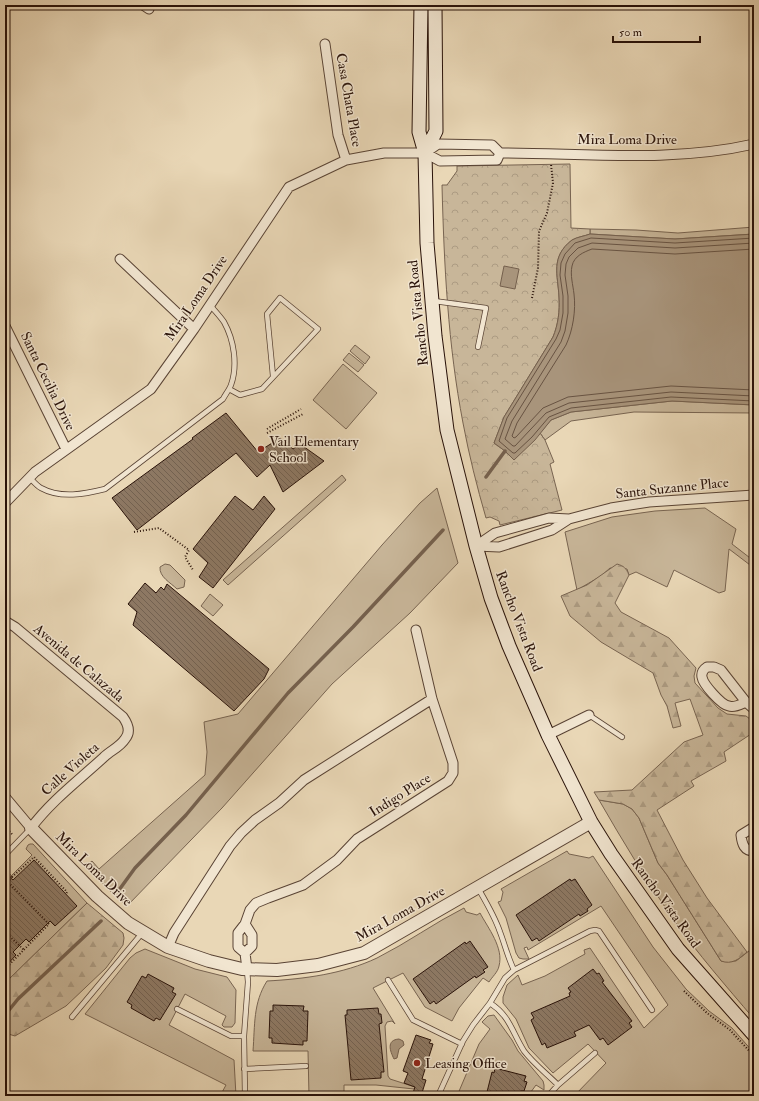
<svg xmlns="http://www.w3.org/2000/svg" width="759" height="1101" viewBox="0 0 759 1101" font-family="'IM FELL Double Pica',serif">
  <style>
    .green { fill: #c8b699; stroke: #786451 }
    .forest { fill: url(#forest-firs); stroke: #786451 }
    .park { fill: url(#park-crowns); stroke: #786451 }
    .water { fill: #a8947b; stroke: #75604d }
    .lines { fill: none; stroke-linecap: round; stroke-linejoin: round }
    .shore { stroke: #685342; stroke-width: 1 }
    .stream { stroke: #75604d; stroke-width: 3.5 }
    .building { fill: url(#building-back-hatch); stroke: #291209 }
    .service-casing { stroke: #594334; stroke-width: 6 }
    .minor-casing { stroke: #594334; stroke-width: 11 }
    .tertiary-casing { stroke: #594334; stroke-width: 14 }
    .secondary-casing { stroke: #291209; stroke-width: 15 }
    .path { stroke: #291209; stroke-width: 2; stroke-dasharray: 1 2; stroke-linecap: butt }
    .service { stroke: #f1e5d0; stroke-width: 4.5 }
    .minor { stroke: #f1e5d0; stroke-width: 9 }
    .tertiary { stroke: #f1e5d0; stroke-width: 12 }
    .secondary { stroke: #f1e5d0; stroke-width: 13 }
    .poi-dot { fill: #8f2418; stroke: #f1e5d0; stroke-width: 1.5 }
    .labels { text-anchor: middle; dominant-baseline: central; stroke-width: 3; stroke-linejoin: round; paint-order: stroke }
    .street-label { font-size: 14px; fill: #291209; stroke: #f1e5d0 }
    .poi-label { font-size: 14px; fill: #291209; stroke: #f1e5d0; text-anchor: start }
  </style>
  <defs>
    <pattern id="forest-firs" width="22" height="20" patternUnits="userSpaceOnUse"><rect width="22" height="20" fill="#c8b699"/><path d="M5 1l3.5 6h-7zM16 11l3.5 6h-7z" fill="#ac9b82"/></pattern>
    <pattern id="park-crowns" width="20" height="18" patternUnits="userSpaceOnUse"><rect width="20" height="18" fill="#c8b699"/><path d="M2 6a3 3 0 1 1 6 0M12 15a3 3 0 1 1 6 0" fill="none" stroke="#ac9b82"/></pattern>
    <pattern id="building-back-hatch" width="6" height="6" patternUnits="userSpaceOnUse"><rect width="6" height="6" fill="#8d7863"/><path d="M-1 5l2 2M0 0l6 6M5-1l2 2" fill="none" stroke="#736150"/></pattern>
  </defs>
  <rect width="100%" height="100%" fill="#e9d7b6"/>
  <filter id="stains"><feTurbulence type="fractalNoise" baseFrequency=".005" numOctaves="4"/><feColorMatrix values="0 0 0 0 .2 0 0 0 0 .09 0 0 0 0 .02 0 0 0 .5 -.17"/></filter>
  <radialGradient id="worn" r=".72"><stop offset=".6" stop-color="#630" stop-opacity="0"/><stop offset="1" stop-color="#630" stop-opacity=".3"/></radialGradient>
  <path class="green" d="M 754,227 L 754,234 L 675,239 L 590,234 L 590,229 L 636,230 L 678,233 Z
    M 355,345 L 370,357 L 365,364 L 350,351 Z
    M 349,353 L 364,365 L 358,372 L 343,360 Z
    M 343,364 L 377,393 L 346,429 L 313,400 Z
    M 672,401 L 754,405 L 754,413 L 634,412 L 571,421 L 545,440 L 540,433 L 551,420 L 571,412 Z
    M 342,475 L 346,480 L 228,585 L 223,580 Z
    M 437,488 L 458,563 L 410,613 L 332,684 L 222,808 L 127,906 L 108,889 L 86,866 L 92,861 L 99,869 L 205,775 L 207,752 L 204,722 L 238,714 L 382,545 L 420,503 Z
    M 705,508 L 736,529 L 732,544 L 754,561 L 754,568 L 729,549 L 725,591 L 719,593 L 674,570 L 667,587 L 636,572 L 629,575 L 627,569 L 610,568 L 601,576 L 577,590 L 565,532 L 612,517 L 655,511 Z
    M 165,564 L 170,565 L 185,580 L 184,587 L 177,589 C 171,583 159,577 160,567 Z
    M 210,594 L 223,605 L 213,616 L 201,606 Z
    M 599,800 L 623,804 L 632,809 L 639,818 L 658,863 L 667,875 L 721,961 L 736,961 L 754,947 L 754,1019 C 726,986 698,954 673,919 C 647,881 622,840 599,800 Z
    M 30,844 L 33,844 L 87,903 L 5,983 L 5,882 L 32,855 L 26,849 L 28,845 Z
    M 567,851 L 569,854 L 589,858 L 593,856 L 653,947 L 686,989 L 709,1011 L 732,1028 L 754,1053 L 754,1096 L 574,1096 L 606,1063 L 588,1044 L 553,1073 L 529,1048 L 516,1019 L 503,1003 L 503,997 L 507,985 L 518,975 L 522,985 L 545,976 L 585,954 L 584,950 L 590,948 L 644,1028 L 668,1005 L 601,906 L 528,950 L 527,947 L 524,948 L 529,959 L 523,959 L 519,958 L 516,953 L 506,918 L 498,902 L 501,901 L 503,892 L 501,889 Z
    M 464,908 L 466,912 L 477,915 L 480,913 C 488,928 504,948 499,966 C 498,972 492,977 489,982 L 483,978 L 459,1008 L 452,1021 L 425,1007 L 403,973 L 373,988 L 395,1024 L 392,1021 L 387,1022 L 385,1026 L 388,1076 L 390,1079 L 415,1087 L 414,1089 L 376,1085 L 344,1085 L 344,1096 L 309,1096 L 308,1051 L 253,1051 C 255,1025 253,1003 267,981 C 304,979 343,974 377,958 C 407,943 434,923 464,908 Z
    M 145,949 L 195,969 L 227,977 L 236,990 L 235,1023 L 232,1027 L 224,1027 L 222,1025 L 226,1016 L 185,994 L 169,1025 L 234,1060 L 236,1096 L 220,1096 L 226,1085 L 85,1014 L 130,958 L 136,953 Z
    M 494,1015 L 512,1040 L 518,1051 L 543,1081 L 544,1085 L 544,1090 L 536,1085 L 528,1096 L 457,1096 L 479,1044 L 490,1029 L 482,1022 L 488,1016 Z"/>
  <path class="forest" d="M 617,564 C 624,566 626,568 629,575 L 615,603 L 621,612 L 669,638 L 696,668 L 694,676 L 695,683 L 718,708 L 727,714 L 746,716 L 754,722 L 754,732 L 724,752 L 726,761 L 691,781 L 694,786 L 657,810 L 683,860 L 707,898 L 747,952 C 739,959 732,965 721,961 L 667,875 L 658,863 L 639,818 L 632,809 L 623,804 L 599,800 L 594,792 L 632,790 L 684,742 L 703,735 L 690,699 L 675,703 L 681,726 L 673,728 L 667,706 L 661,695 L 653,673 L 601,642 L 570,616 L 561,596 L 587,585 Z
    M 87,903 L 123,933 L 124,938 L 123,945 L 106,968 L 66,1006 L 15,1036 L 5,1033 L 5,983 Z"/>
  <path class="park" d="M 570,164 L 571,228 L 590,229 L 590,234 C 585,236 577,237 572,240 C 550,257 558,275 559,297 C 560,311 558,325 553,337 L 504,417 L 494,443 L 505,451 L 514,460 L 540,433 L 545,440 L 554,462 L 550,464 L 562,510 L 500,525 L 499,521 L 490,517 L 486,518 C 477,487 469,455 463,423 C 448,345 444,265 442,185 L 447,185 L 457,171 L 457,166 Z"/>
  <path class="water" d="M 590,234 L 675,239 L 754,234 L 754,405 L 672,401 L 571,412 L 551,420 L 535,440 L 514,460 L 505,451 L 494,443 L 504,417 L 553,337 C 558,325 560,311 559,297 C 558,275 550,257 572,240 C 577,237 585,236 590,234 Z
    M 504,266 L 519,269 L 515,289 L 500,286 Z
    M 399,1039 L 403,1041 L 404,1045 L 399,1049 L 397,1058 L 394,1059 C 390,1051 386,1040 399,1039 Z"/>
  <g class="lines">
    <path class="shore" d="M 754,238 L 675,243 L 591,238 L 575,243 L 565,254 L 561,263 L 560,275 L 563,296 L 563,313 L 560,330 L 556,339 L 507,418 L 499,441 L 513,453 L 515,453 L 532,437 L 549,417 L 571,408 L 671,397 L 754,401
      M 754,243 L 675,248 L 592,243 L 578,248 L 569,257 L 566,264 L 565,275 L 568,296 L 568,313 L 565,331 L 561,342 L 512,421 L 505,439 L 513,446 L 515,446 L 546,413 L 569,403 L 671,392 L 754,396
      M 754,249 L 675,254 L 592,249 C 584,252 574,256 572,266 C 570,275 573,285 574,294 C 576,310 573,330 566,345 L 517,423 L 512,436 L 514,438 L 516,437 L 543,408 L 568,397 L 671,386 L 754,390"/>
    <path class="stream" d="M 486,477 L 505,451
      M 119,890 L 135,868 L 186,815 L 288,693 L 353,627 L 443,530
      M 5,1015 L 18,999 L 101,921"/>
  </g>
  <path class="building" d="M 226,413 L 258,452 L 280,438 L 293,449 L 300,444 L 324,461 L 283,492 L 270,465 L 257,477 L 236,453 L 137,530 L 112,498 L 193,439 L 192,438 Z
    M 235,496 L 253,510 L 264,496 L 275,509 L 213,588 L 199,577 L 208,563 L 193,549 Z
    M 145,583 L 156,593 L 161,587 L 164,590 L 167,584 L 269,669 L 264,679 L 234,711 L 133,625 L 137,612 L 128,604 Z
    M 34,860 L 77,906 L 55,926 L 50,921 L 29,942 L 26,939 L 13,952 L 16,955 L 5,967 L 5,873 L 13,880 Z
    M 570,879 L 571,881 L 575,879 L 592,905 L 587,909 L 588,911 L 580,916 L 579,914 L 539,941 L 537,938 L 532,941 L 516,915 Z
    M 470,941 L 488,967 L 483,970 L 485,972 L 476,978 L 475,976 L 436,1004 L 434,1001 L 430,1004 L 413,979 L 465,942 L 466,944 Z
    M 593,969 L 597,974 L 599,973 L 604,981 L 602,982 L 632,1021 L 629,1023 L 632,1027 L 608,1045 L 603,1038 L 600,1040 L 589,1025 L 574,1032 L 576,1036 L 547,1048 L 545,1043 L 542,1045 L 531,1020 L 534,1018 L 531,1013 L 570,996 L 569,993 L 571,992 L 568,988 Z
    M 148,974 L 174,988 L 172,992 L 176,994 L 160,1020 L 156,1018 L 154,1021 L 131,1008 L 132,1005 L 127,1002 L 142,976 L 146,978 Z
    M 273,1005 L 304,1006 L 303,1011 L 308,1011 L 307,1041 L 303,1041 L 303,1045 L 272,1043 L 272,1038 L 269,1038 L 270,1011 L 273,1011 Z
    M 378,1008 L 379,1014 L 381,1014 L 382,1023 L 379,1024 L 384,1072 L 381,1072 L 381,1078 L 351,1080 L 345,1015 L 347,1015 L 347,1010 Z
    M 416,1035 L 431,1040 L 429,1043 L 433,1044 L 422,1079 L 426,1080 L 421,1096 L 412,1096 L 415,1087 L 404,1083 L 408,1073 L 403,1071 Z
    M 495,1068 L 526,1076 L 524,1081 L 527,1082 L 524,1091 L 521,1091 L 520,1096 L 486,1096 L 492,1072 L 494,1073 Z"/>
  <g class="lines">
    <defs>
      <path id="service" d="M 434,301 L 486,308 L 478,347
        M 229,389 L 240,395 L 262,389 L 318,329 L 280,298 L 267,314 L 273,376
        M 29,477 C 33,481 37,486 41,488 C 61,499 85,494 105,489 L 223,399 C 225,395 229,390 231,385 C 238,365 234,340 224,322 C 220,316 214,310 210,305
        M 589,715 L 622,737
        M 5,855 L 30,829
        M 478,888 C 486,902 495,917 500,932 C 505,945 508,958 514,970
        M 388,980 L 413,1020 L 462,1044
        M 490,1003 C 510,1016 512,1032 524,1051 C 533,1063 547,1074 558,1085
        M 177,1009 L 231,1036 L 244,1036
        M 72,1017 L 143,932
        M 244,1069 L 306,1066
        M 245,1096 L 244,1036 L 248,982 L 247,970
        M 438,1096 L 463,1041 L 473,1025 L 490,1003 L 505,978 L 514,970 L 590,931 L 595,930 L 599,931 L 652,1010
        M 548,1096 L 558,1085 L 595,1053"/>
      <path id="minor" d="M 143,5 L 149,9
        M 325,44 L 338,135 L 346,160
        M 425,153 L 440,161 L 497,160 L 500,153
        M 120,259 L 194,329
        M 5,326 L 66,449
        M 5,503 L 35,472 L 151,389 L 194,329 L 289,187 L 346,160 L 384,153 L 425,153 L 438,144 L 492,145 L 500,153 C 584,153 671,163 754,144
        M 476,546 L 495,533 L 549,518 L 569,519 L 611,508 L 649,502 L 754,495
        M 476,546 L 499,547 L 552,530 L 569,519
        M 5,621 L 15,627 L 123,717 C 128,724 131,732 125,739 C 120,747 110,751 104,757 C 79,780 51,801 31,828 L 5,797
        M 707,667 L 714,667 L 721,670 L 746,702 C 741,704 735,708 729,706 C 721,705 703,684 702,677 C 701,672 704,669 707,667 Z
        M 746,702 L 754,709
        M 548,735 L 589,715
        M 754,827 L 741,835 C 742,844 744,851 754,851
        M 168,947 L 174,933 L 230,846 L 241,833 L 255,820 L 279,803 L 304,780 L 432,699
        M 245,953 L 252,946 L 252,935 L 245,924
        M 247,969 L 245,953 L 238,947 L 238,933 L 245,924 L 250,910 L 256,903 L 268,898 L 303,885 L 337,860 L 357,839 L 448,781 L 453,773 L 453,763 L 432,699 L 416,630"/>
      <path id="tertiary" d="M 31,828 L 97,896 L 128,923 L 168,947 L 209,961 L 242,969 L 277,970 L 318,965 L 364,953 L 591,822"/>
      <path id="secondary" d="M 421,5 L 419,132 L 425,153 L 427,243 L 435,336 L 447,430 L 476,546 L 491,598 L 509,646 L 548,735 L 591,822 L 611,854 L 678,949 L 754,1035
        M 425,153 L 436,131 L 435,5"/>
    </defs>
    <use href="#service" class="service-casing"/>
    <use href="#minor" class="minor-casing"/>
    <use href="#tertiary" class="tertiary-casing"/>
    <use href="#secondary" class="secondary-casing"/>
    <path class="path" d="M 532,298 L 538,268 L 539,231 L 547,213 L 553,183 L 551,164
      M 267,429 L 301,409
      M 267,433 L 303,414
      M 134,532 L 159,528 L 189,550 L 185,557 L 193,570
      M 5,827 L 13,835
      M 5,871 L 12,877 L 5,885
      M 12,877 L 34,857 L 67,892 L 66,894
      M 5,932 L 24,950
      M 5,969 L 49,924 L 8,882
      M 684,991 L 707,1013 L 730,1030 L 754,1056"/>
    <use href="#service" class="service"/>
    <use href="#minor" class="minor"/>
    <use href="#tertiary" class="tertiary"/>
    <use href="#secondary" class="secondary"/>
  </g>
  <g class="poi-dot">
    <circle cx="261" cy="449" r="4"/>
    <circle cx="417" cy="1063" r="4"/>
  </g>
  <g class="labels">
    <g class="street-label">
      <text transform="translate(349 100) rotate(80)">Casa Chata Place</text>
      <text x="627" y="139">Mira Loma Drive</text>
      <text transform="translate(196 298) rotate(-56)">Mira Loma Drive</text>
      <text transform="translate(418 313) rotate(-96)">Rancho Vista Road</text>
      <text transform="translate(48 381) rotate(64)">Santa Cecilia Drive</text>
      <text transform="translate(672 488) rotate(-6)">Santa Suzanne Place</text>
      <text transform="translate(519 621) rotate(69)">Rancho Vista Road</text>
      <text transform="translate(79 663) rotate(40)">Avenida de Calazada</text>
      <text transform="translate(70 769) rotate(-42)">Calle Violeta</text>
      <text transform="translate(400 795) rotate(-32)">Indigo Place</text>
      <text transform="translate(94 869) rotate(44)">Mira Loma Drive</text>
      <text transform="translate(666 903) rotate(54)">Rancho Vista Road</text>
      <text transform="translate(400 914) rotate(-29)">Mira Loma Drive</text>
    </g>
    <g class="poi-label">
      <text x="269" y="441">Vail Elementary<tspan x="269" dy="16">School</tspan></text>
      <text x="425" y="1063">Leasing Office</text>
    </g>
  </g>
  <rect width="759" height="1101" fill="none" stroke="#e9d7b6" stroke-width="20"/>
  <rect x="6" y="6" width="747" height="1089" fill="none" stroke="#291209" stroke-width="2"/>
  <rect x="10" y="10" width="739" height="1081" fill="none" stroke="#291209"/>
  <path d="M613 36v6h87v-6" fill="none" stroke="#291209" stroke-width="2"/>
  <text x="619" y="36" font-size="12" fill="#291209" stroke="#f1e5d0" stroke-width="3" paint-order="stroke">50 m</text>
  <rect width="100%" height="100%" filter="url(#stains)"/>
  <rect width="100%" height="100%" fill="url(#worn)"/>
</svg>
